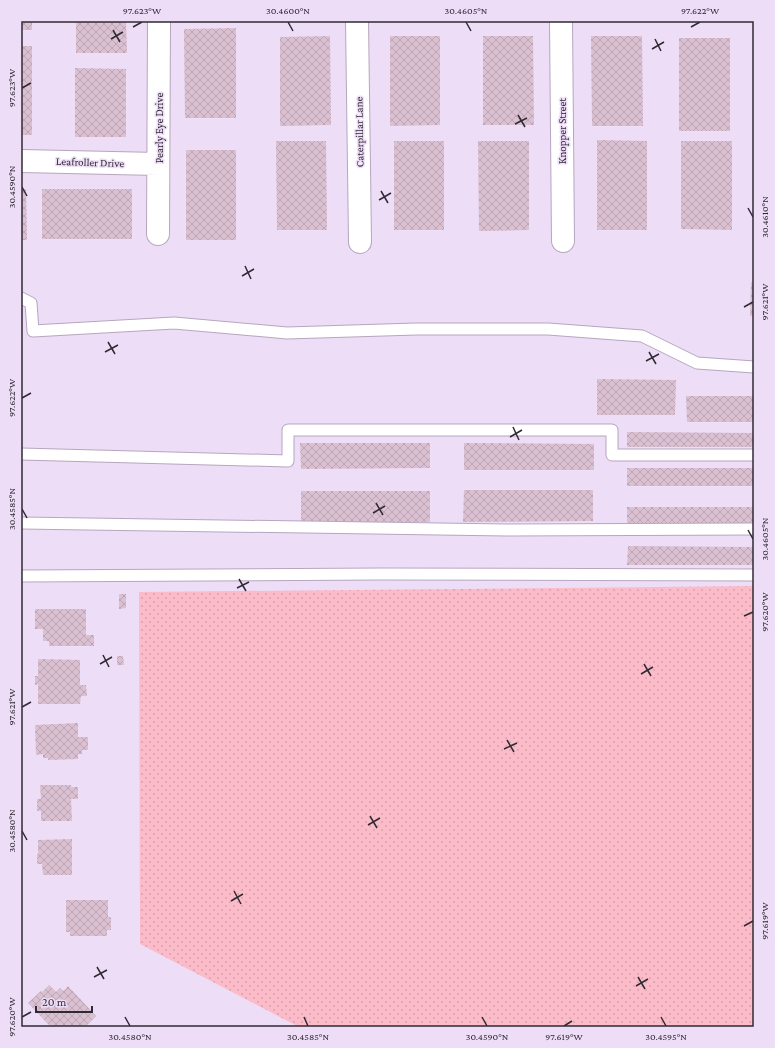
<svg xmlns="http://www.w3.org/2000/svg" width="775" height="1048" viewBox="0 0 775 1048" font-family="'Crimson Pro',serif">
  <style>
    .grass { fill: url(#grass-dots) }
    .building { fill: url(#building-cross-hatch) }
    .lines { fill: none; stroke-linecap: round; stroke-linejoin: round }
    .lane-casing { stroke: #b6a6be; stroke-width: 13 }
    .street-casing { stroke: #b6a6be; stroke-width: 24 }
    .lane { stroke: #fff; stroke-width: 11 }
    .street { stroke: #fff; stroke-width: 22 }
    .ticks { fill: none; stroke: #302a34; stroke-width: 1.5 }
    .labels { text-anchor: middle; dominant-baseline: central; stroke-width: 3; stroke-linejoin: round; paint-order: stroke }
    .street-label { font-size: 11px; fill: #302a34; stroke: #eeddf7 }
    .neatline { fill: none; stroke: #302a34; stroke-width: 1.5 }
    .ticks-label { font-size: 10px; text-anchor: middle; fill: #302a34 }
  </style>
  <defs>
    <pattern id="grass-dots" width="8" height="8" patternUnits="userSpaceOnUse"><rect width="8" height="8" fill="#fcbbc8"/><path d="M2 2h.1M6 6h.1" fill="none" stroke="#d8a1ac" stroke-width="1.8" stroke-linecap="round"/></pattern>
    <pattern id="building-cross-hatch" width="8" height="8" patternUnits="userSpaceOnUse"><rect width="8" height="8" fill="#dbc0d1"/><path d="M0 0l8 8M0 8l8-8" fill="none" stroke="#bca5b4"/></pattern>
  </defs>
  <rect width="100%" height="100%" fill="#eeddf7"/>
  <path class="grass" d="M 754,586 L 754,1027 L 299,1027 L 140,944 L 139,592 Z"/>
  <path class="building" d="M 21,21 L 32,21 L 32,30 L 21,30 Z
    M 76,21 L 126,21 L 127,53 L 76,53 Z
    M 236,28 L 236,118 L 185,118 L 184,29 Z
    M 330,36 L 331,125 L 280,126 L 280,37 Z
    M 390,36 L 440,36 L 440,125 L 390,126 Z
    M 483,36 L 533,36 L 534,125 L 483,125 Z
    M 591,36 L 642,36 L 643,126 L 592,126 Z
    M 679,38 L 730,38 L 730,131 L 679,131 Z
    M 21,46 L 32,46 L 32,135 L 21,135 Z
    M 75,68 L 126,69 L 126,137 L 75,137 Z
    M 597,140 L 647,141 L 647,230 L 597,230 Z
    M 276,141 L 326,141 L 327,230 L 277,230 Z
    M 394,141 L 444,141 L 444,230 L 394,230 Z
    M 478,141 L 529,141 L 529,230 L 479,231 Z
    M 681,141 L 732,141 L 732,230 L 681,229 Z
    M 186,150 L 236,150 L 236,240 L 186,240 Z
    M 21,189 L 26,189 L 27,240 L 21,240 Z
    M 42,189 L 132,189 L 132,239 L 42,239 Z
    M 751,282 L 754,282 L 754,316 L 750,316 Z
    M 597,379 L 676,380 L 675,415 L 597,415 Z
    M 686,396 L 754,396 L 754,422 L 687,422 Z
    M 627,432 L 754,433 L 754,447 L 627,447 Z
    M 300,443 L 430,443 L 430,468 L 301,469 Z
    M 464,443 L 594,444 L 594,470 L 464,470 Z
    M 627,468 L 754,468 L 754,486 L 627,486 Z
    M 464,490 L 593,490 L 593,521 L 463,522 Z
    M 301,491 L 430,491 L 430,522 L 301,523 Z
    M 627,507 L 754,507 L 754,525 L 627,525 Z
    M 628,546 L 754,547 L 754,565 L 627,565 Z
    M 119,594 L 126,594 L 126,608 L 119,609 Z
    M 35,609 L 86,609 L 86,635 L 94,635 L 94,646 L 49,646 L 49,641 L 43,641 L 43,629 L 35,629 Z
    M 117,656 L 123,656 L 124,665 L 117,665 Z
    M 38,659 L 80,660 L 80,685 L 86,685 L 87,696 L 81,696 L 80,704 L 38,704 L 38,684 L 35,685 L 35,676 L 38,676 Z
    M 78,723 L 78,737 L 88,737 L 88,750 L 82,750 L 82,754 L 78,754 L 78,759 L 48,760 L 48,758 L 43,758 L 43,754 L 36,755 L 35,725 Z
    M 40,785 L 71,785 L 71,787 L 78,787 L 78,799 L 71,799 L 72,821 L 41,821 L 41,811 L 37,811 L 37,799 L 41,799 Z
    M 72,839 L 72,875 L 43,875 L 42,864 L 37,864 L 37,854 L 38,854 L 38,840 Z
    M 66,900 L 108,900 L 108,917 L 111,917 L 111,930 L 107,930 L 107,936 L 70,936 L 70,932 L 66,932 Z
    M 49,985 L 56,992 L 60,988 L 63,991 L 68,986 L 96,1016 L 85,1027 L 51,1027 L 28,1003 L 41,991 L 42,992 Z"/>
  <g class="lines">
    <defs>
      <path id="lane" d="M 21,298 L 31,303 L 33,331 L 174,323 L 287,333 L 416,329 L 548,329 L 642,336 L 697,363 L 754,367
        M 21,454 L 288,461 L 288,430 L 612,430 L 612,455 L 754,455
        M 21,523 L 507,530 L 754,529
        M 21,576 L 381,574 L 754,575"/>
      <path id="street" d="M 357,21 L 360,242
        M 561,21 L 563,241
        M 21,161 L 158,164
        M 158,234 L 159,21"/>
    </defs>
    <use href="#lane" class="lane-casing"/>
    <use href="#street" class="street-casing"/>
    <use href="#lane" class="lane"/>
    <use href="#street" class="street"/>
  </g>
  <path class="ticks" d="M 288,22 L 293,31M 466,22 L 471,31M 133,27 L 142,22M 691,27 L 700,22M 113,30 L 120,42M 111,39 L 123,32M 655,39 L 661,51M 652,49 L 664,42M 22,88 L 31,83M 518,115 L 525,127M 515,124 L 527,118M 22,187 L 27,196M 381,191 L 388,203M 379,200 L 391,193M 748,208 L 753,217M 245,266 L 251,279M 242,276 L 254,269M 744,307 L 753,302M 108,342 L 115,354M 105,352 L 118,345M 649,352 L 656,364M 646,361 L 659,354M 22,398 L 31,393M 513,427 L 519,440M 510,437 L 522,430M 376,503 L 383,515M 22,509 L 27,518M 373,513 L 385,506M 748,530 L 753,539M 239,579 L 246,591M 237,588 L 249,582M 744,616 L 753,612M 103,655 L 109,667M 100,664 L 112,657M 644,664 L 651,676M 641,674 L 653,667M 22,707 L 31,702M 507,740 L 514,752M 504,749 L 517,743M 370,816 L 377,828M 368,825 L 380,818M 22,831 L 27,840M 234,891 L 241,904M 231,901 L 243,894M 744,926 L 753,921M 97,967 L 104,979M 94,977 L 107,970M 638,977 L 645,989M 636,986 L 648,979M 22,1017 L 31,1012M 125,1017 L 130,1026M 304,1017 L 308,1026M 482,1017 L 487,1026M 661,1017 L 666,1026M 564,1026 L 572,1021"/>
  <g class="labels">
    <g class="street-label">
      <text transform="translate(159 128) rotate(-90)">Pearly Eye Drive</text>
      <text transform="translate(562 131) rotate(-90)">Knopper Street</text>
      <text transform="translate(359 132) rotate(-91)">Caterpillar Lane</text>
      <text transform="translate(90 162) rotate(2)">Leafroller Drive</text>
    </g>
  </g>
  <rect width="775" height="1048" fill="none" stroke="#eeddf7" stroke-width="44"/>
  <path d="M36 1006v6h56v-6" fill="none" stroke="#302a34" stroke-width="2"/>
  <text x="42" y="1006" font-size="12" fill="#302a34" stroke="#eeddf7" stroke-width="3" paint-order="stroke">20 m</text>
  <rect x="22" y="22" width="731" height="1004" class="neatline"/>
  <g class="ticks-label">
    <text x="142" y="14">97.623°W</text>
    <text x="288" y="14">30.4600°N</text>
    <text x="466" y="14">30.4605°N</text>
    <text x="700" y="14">97.622°W</text>
    <text transform="translate(11 88) rotate(-90)" y="4">97.623°W</text>
    <text transform="translate(11 187) rotate(-90)" y="4">30.4590°N</text>
    <text transform="translate(764 217) rotate(-90)" y="4">30.4610°N</text>
    <text transform="translate(764 302) rotate(-90)" y="4">97.621°W</text>
    <text transform="translate(11 398) rotate(-90)" y="4">97.622°W</text>
    <text transform="translate(11 509) rotate(-90)" y="4">30.4585°N</text>
    <text transform="translate(764 539) rotate(-90)" y="4">30.4605°N</text>
    <text transform="translate(764 612) rotate(-90)" y="4">97.620°W</text>
    <text transform="translate(11 707) rotate(-90)" y="4">97.621°W</text>
    <text transform="translate(11 831) rotate(-90)" y="4">30.4580°N</text>
    <text transform="translate(764 921) rotate(-90)" y="4">97.619°W</text>
    <text transform="translate(11 1017) rotate(-90)" y="4">97.620°W</text>
    <text x="130" y="1040">30.4580°N</text>
    <text x="308" y="1040">30.4585°N</text>
    <text x="487" y="1040">30.4590°N</text>
    <text x="564" y="1040">97.619°W</text>
    <text x="666" y="1040">30.4595°N</text>
  </g>
</svg>
